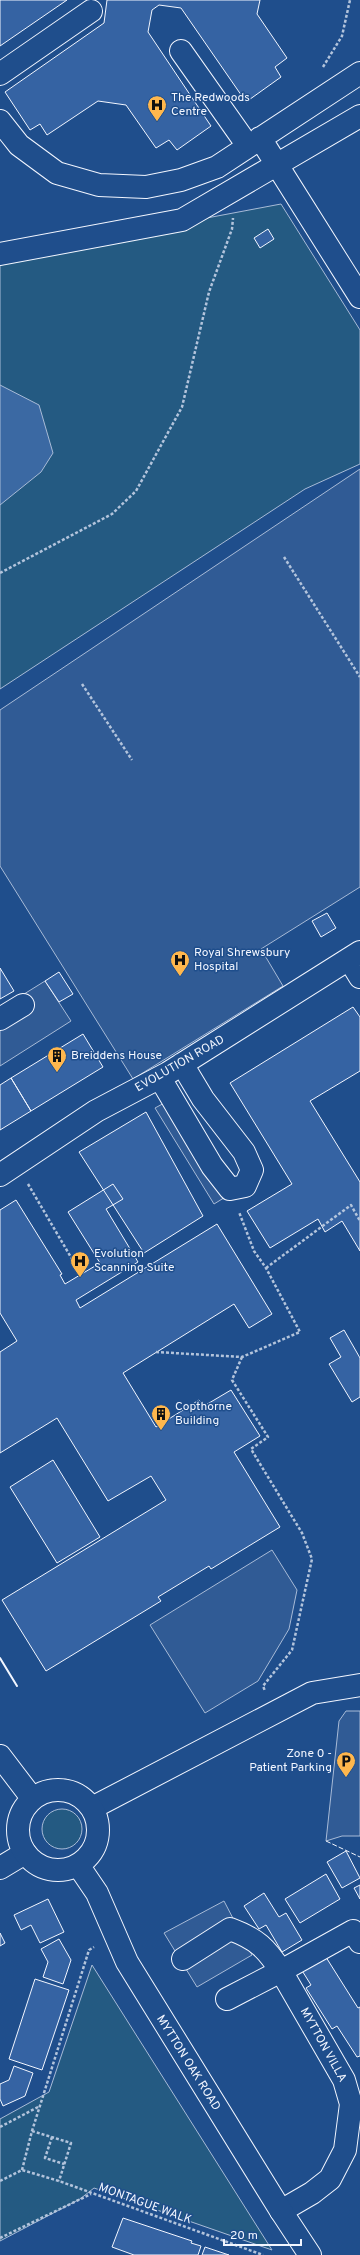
<svg xmlns="http://www.w3.org/2000/svg" width="360" height="2255" viewBox="0 0 360 2255" font-family="Overpass,sans-serif">
  <style>
    .green { fill: #245a82; stroke: #a8bbd7 }
    .parking { fill: #305b95; stroke: #a8bbd7 }
    .water { fill: #3b69a3; stroke: #a8bbd7 }
    .building { fill: #3563a3; stroke: #f2f6ff }
    .lines { fill: none; stroke-linecap: round; stroke-linejoin: round }
    .minor-casing { stroke: #f2f6ff; stroke-width: 24 }
    .major-casing { stroke: #f2f6ff; stroke-width: 24 }
    .path { stroke: #b3c4dc; stroke-width: 2.5; stroke-dasharray: 3 2; stroke-linecap: butt }
    .minor { stroke: #1f4e8c; stroke-width: 22 }
    .major { stroke: #1f4e8c; stroke-width: 22 }
    .fence { stroke: #f2f6ff; stroke-width: 1; stroke-dasharray: 5 2; stroke-linecap: butt }
    .wall { stroke: #f2f6ff; stroke-width: 2 }
    .labels { text-anchor: middle; dominant-baseline: central; stroke-width: 3; stroke-linejoin: round; paint-order: stroke }
    .poi-label { font-size: 12px; fill: #f2f6ff; stroke: #1f4e8c; text-anchor: start }
    .street-label { font-size: 12px; fill: #f2f6ff; stroke: #1f4e8c }
  </style>
  <rect width="100%" height="100%" fill="#1f4e8c"/>
  <path class="green" d="M 281,204 L 360,330 L 360,464 L 305,489 L 0,689 L 0,257 Z
    M42 1829a20 20 0 1 1 40 0a20 20 0 1 1-40 0Z
    M 92,1965 L 272,2250 L 94,2188 L 80,2199 L 0,2241 L 0,2119 L 49,2092 Z"/>
  <path class="parking" d="M 360,469 L 360,887 L 261,949 L 283,986 L 133,1079 L 0,866 L 0,710 Z
    M 45,981 L 71,1021 L 0,1066 L 0,1009 Z
    M 168,1101 L 227,1196 L 214,1204 L 155,1108 Z
    M 272,1550 L 297,1590 L 289,1629 L 258,1681 L 205,1713 L 150,1625 Z
    M 346,1711 L 360,1711 L 360,1836 L 342,1836 L 326,1841 L 339,1721 Z
    M 224,1901 L 252,1955 L 197,1987 L 164,1933 Z"/>
  <path class="water" d="M 0,385 L 39,405 L 53,453 L 41,472 L 0,505 Z"/>
  <path class="building" d="M 0,0 L 67,0 L 0,46 Z
    M 260,0 L 257,14 L 287,58 L 275,67 L 281,77 L 246,102 L 181,8 L 159,5 L 152,10 L 148,32 L 211,126 L 177,150 L 169,140 L 156,148 L 126,105 L 98,101 L 47,135 L 40,124 L 30,130 L 5,92 L 104,23 L 107,0 Z
    M 268,229 L 274,239 L 260,248 L 254,238 Z
    M 327,913 L 336,928 L 321,937 L 312,921 Z
    M 0,968 L 14,991 L 0,999 Z
    M 59,972 L 73,994 L 59,1002 L 45,981 Z
    M 353,1007 L 360,1017 L 360,1071 L 310,1101 L 360,1182 L 360,1251 L 342,1221 L 325,1232 L 318,1219 L 270,1248 L 247,1211 L 292,1184 L 230,1083 Z
    M 83,1034 L 103,1067 L 31,1111 L 11,1078 Z
    M 11,1078 L 31,1111 L 0,1130 L 0,1085 Z
    M 146,1112 L 203,1216 L 144,1253 L 79,1152 Z
    M 113,1184 L 123,1199 L 106,1209 L 138,1262 L 76,1300 L 80,1308 L 217,1224 L 272,1314 L 249,1328 L 234,1304 L 123,1373 L 156,1427 L 199,1400 L 204,1406 L 231,1390 L 260,1436 L 234,1452 L 280,1527 L 211,1569 L 209,1566 L 158,1597 L 161,1601 L 46,1671 L 2,1600 L 166,1500 L 151,1476 L 108,1501 L 57,1418 L 0,1453 L 0,1352 L 17,1341 L 0,1313 L 0,1210 L 16,1200 L 62,1274 L 60,1275 L 65,1284 L 100,1263 L 68,1212 Z
    M 344,1330 L 360,1358 L 360,1397 L 352,1402 L 329,1364 L 341,1357 L 330,1338 Z
    M 53,1460 L 100,1537 L 57,1563 L 10,1487 Z
    M 346,1851 L 360,1878 L 342,1888 L 327,1862 Z
    M 326,1874 L 340,1899 L 300,1923 L 285,1899 Z
    M 360,1885 L 360,1899 L 354,1888 Z
    M 264,1893 L 279,1917 L 286,1913 L 302,1940 L 282,1952 L 266,1925 L 259,1929 L 244,1906 Z
    M 48,1899 L 64,1932 L 40,1943 L 31,1925 L 21,1930 L 14,1915 Z
    M 0,1933 L 5,1943 L 0,1946 Z
    M 59,1939 L 71,1960 L 63,1984 L 43,1977 L 48,1962 L 41,1949 Z
    M 324,1954 L 358,2008 L 360,2007 L 360,2056 L 357,2057 L 337,2026 L 332,2029 L 306,1988 L 311,1985 L 301,1969 Z
    M 35,1979 L 69,1990 L 42,2070 L 9,2059 Z
    M 14,2066 L 33,2073 L 25,2096 L 3,2106 L 0,2099 L 0,2084 L 9,2080 Z
    M 123,2218 L 192,2241 L 191,2243 L 201,2246 L 198,2255 L 134,2255 L 112,2247 Z
    M 205,2247 L 229,2255 L 202,2255 Z"/>
  <g class="lines">
    <defs>
      <path id="minor" d="M 181,51 L 248,146
        M 0,74 L 91,11
        M 0,121 L 19,145 L 57,173 L 99,185 L 146,187 L 181,180 L 217,167 L 360,73
        M 260,138 L 360,297
        M 0,254 L 182,220 L 360,116
        M 349,959 L 360,977
        M 0,1019 L 23,1005
        M 160,1078 L 212,1166 L 230,1189 L 245,1186 L 252,1170 L 244,1152 L 203,1099 L 182,1064
        M 0,1175 L 96,1111 L 168,1073 L 360,952
        M 92,1808 L 312,1693 L 360,1685
        M 0,1868 L 25,1853
        M 183,1959 L 230,1929 C 257,1939 266,1948 281,1971 L 353,1931 L 360,1942
        M 227,1999 L 281,1971 L 344,2080 L 351,2104 L 345,2150 L 330,2179 L 312,2193 L 281,2211"/>
      <path id="major" d="M 0,1756 L 32,1798
        M18 1830a40 40 0 1 1 80 0a40 40 0 1 1-80 0Z
        M 78,1865 L 97,1893 L 127,1962 L 281,2211 L 310,2255"/>
    </defs>
    <use href="#minor" class="minor-casing"/>
    <use href="#major" class="major-casing"/>
    <path class="path" d="M 323,67 L 342,36 L 350,0
      M 284,557 L 360,677
      M 0,573 L 112,514 L 136,491 L 182,407 L 209,292 L 232,229 L 233,218
      M 82,684 L 132,760
      M 28,1184 L 79,1271
      M 266,1268 L 351,1205 L 360,1221
      M 156,1352 L 242,1357 L 300,1332 L 266,1268 L 254,1251 L 239,1212
      M 242,1357 L 232,1380 L 268,1437 L 251,1449 L 302,1533 L 312,1559 L 292,1650 L 263,1686 L 265,1691
      M 0,2127 L 40,2106
      M 32,2131 L 71,2143 L 59,2181
      M 52,2137 L 45,2158 L 64,2164
      M 22,2170 L 32,2131 L 89,1950 L 94,1947
      M 0,2181 L 22,2170 L 59,2181 L 263,2255
      M 0,2238 L 91,2194"/>
    <use href="#minor" class="minor"/>
    <use href="#major" class="major"/>
    <path class="fence" d="M 326,1841 L 360,1857"/>
    <path class="wall" d="M 0,1658 L 17,1686"/>
  </g>
  <defs>
    <symbol id="hospital-pin" viewBox="-11 -11 22 30"><path d="M0 17L-7.5 6A9.5 9.5 0 1 1 7.5 6Z" fill="#ffb74d" stroke="#1f4e8c"/><path d="M-5-5h3v3.5h4V-5h3V5h-3V1.5h-4V5h-3Z" fill="#111"/></symbol>
    <symbol id="building-pin" viewBox="-11 -11 22 30"><path d="M0 17L-7.5 6A9.5 9.5 0 1 1 7.5 6Z" fill="#ffb74d" stroke="#1f4e8c"/><path d="M-4-6H4V6H1V3H-1V6H-4ZM-2.5-4.3h1.7v1.8h-1.7ZM.8-4.3h1.7v1.8H.8ZM-2.5-1h1.7V.8h-1.7ZM.8-1h1.7V.8H.8Z" fill="#111"/></symbol>
    <symbol id="parking-pin" viewBox="-11 -11 22 30"><path d="M0 17L-7.5 6A9.5 9.5 0 1 1 7.5 6Z" fill="#ffb74d" stroke="#1f4e8c"/><path d="M-3.5-5.5H1a3.5 3.5 0 0 1 0 7H-1V5.5H-3.5ZM-1-3.4V-.6H.8a1.4 1.4 0 0 0 0-2.8Z" fill="#111"/></symbol>
  </defs>
  <g fill-rule="evenodd">
    <use href="#hospital-pin" x="146" y="94" width="22" height="30"/>
    <use href="#hospital-pin" x="169" y="949" width="22" height="30"/>
    <use href="#building-pin" x="46" y="1045" width="22" height="30"/>
    <use href="#hospital-pin" x="69" y="1250" width="22" height="30"/>
    <use href="#building-pin" x="150" y="1403" width="22" height="30"/>
    <use href="#parking-pin" x="335" y="1750" width="22" height="30"/>
  </g>
  <g class="labels">
    <g class="poi-label">
      <text x="171" y="98">The Redwoods<tspan x="171" dy="14">Centre</tspan></text>
      <text x="194" y="953">Royal Shrewsbury<tspan x="194" dy="14">Hospital</tspan></text>
      <text x="71" y="1056">Breiddens House</text>
      <text x="94" y="1254">Evolution<tspan x="94" dy="14">Scanning Suite</tspan></text>
      <text x="175" y="1407">Copthorne<tspan x="175" dy="14">Building</tspan></text>
      <text x="332" y="1754" text-anchor="end">Zone 0 -<tspan x="332" dy="14">Patient Parking</tspan></text>
    </g>
    <g class="street-label">
      <text transform="translate(180 1064) rotate(-30)">EVOLUTION ROAD</text>
      <text transform="translate(323 2045) rotate(61)">MYTTON VILLA</text>
      <text transform="translate(188 2063) rotate(58)">MYTTON OAK ROAD</text>
      <text transform="translate(145 2204) rotate(20)">MONTAGUE WALK</text>
    </g>
  </g>
  <path d="M224 2239v6h77v-6" fill="none" stroke="#f2f6ff" stroke-width="2"/>
  <text x="230" y="2239" font-size="12" fill="#f2f6ff" stroke="#1f4e8c" stroke-width="3" paint-order="stroke">20 m</text>
</svg>
